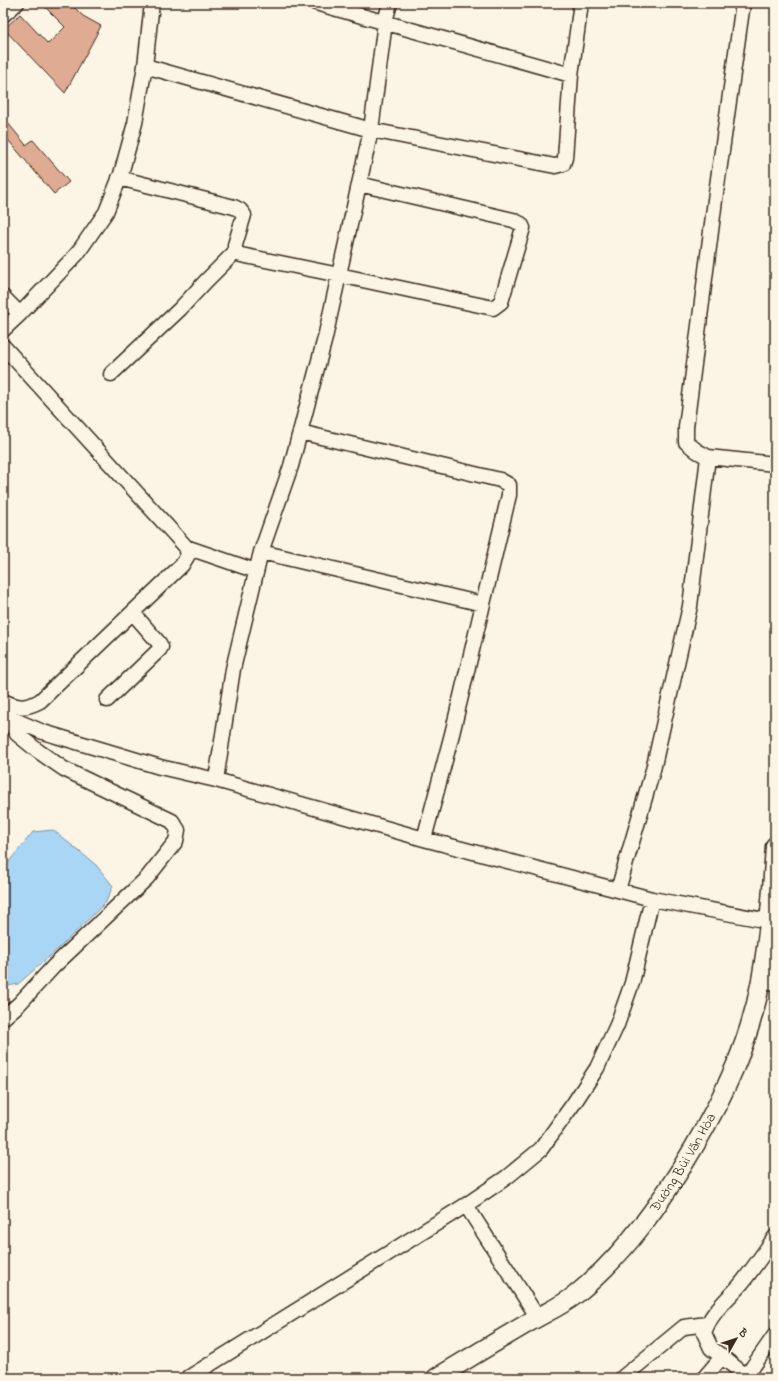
<svg xmlns="http://www.w3.org/2000/svg" width="778" height="1381" viewBox="0 0 778 1381" font-family="'Indie Flower',sans-serif">
  <style>
    .water { fill: #aad6f6; stroke: #7e91a0 }
    .building { fill: #dfab93; stroke: #3b2a1e }
    .lines { fill: none; stroke-linecap: round; stroke-linejoin: round }
    .minor-casing { stroke: #3b2a1e; stroke-width: 17 }
    .major-casing { stroke: #3b2a1e; stroke-width: 21 }
    .minor { stroke: #fcf5e5; stroke-width: 14 }
    .major { stroke: #fcf5e5; stroke-width: 18 }
    .labels { text-anchor: middle; dominant-baseline: central; stroke-width: 3; stroke-linejoin: round; paint-order: stroke }
    .street-label { font-size: 14px; fill: #3b2a1e; stroke: #fcf5e5 }
  </style>
  <rect width="100%" height="100%" fill="#fcf5e5"/>
  <filter id="ink" filterUnits="userSpaceOnUse"><feTurbulence type="fractalNoise" baseFrequency=".025" numOctaves="2"/><feDisplacementMap in="SourceGraphic" scale="8" xChannelSelector="R" yChannelSelector="G"/><feConvolveMatrix kernelMatrix="1 2 1 2 8 2 1 2 1" color-interpolation-filters="sRGB"/></filter>
  <g filter="url(#ink)">
    <path class="water" d="M 53,830 L 96,865 L 113,886 L 106,902 L 59,948 L 18,984 L 3,987 L 3,869 L 33,832 Z"/>
    <path class="building" d="M 41,3 L 70,3 L 83,16 L 101,26 L 65,93 L 4,29 L 20,14 L 48,44 L 65,27 Z
      M 3,117 L 26,145 L 33,140 L 69,182 L 54,194 L 3,134 Z"/>
    <g class="lines">
      <defs>
        <path id="minor" d="M 316,3 L 571,75
          M 743,3 L 715,200 L 686,427 L 686,442 L 697,451 L 708,457 L 775,464
          M 3,15 L 17,3
          M 145,66 L 371,130 L 555,166 L 563,164 L 565,158 L 571,75 L 581,3
          M 119,178 L 234,207 L 240,210 L 244,215 L 235,245 L 235,252 L 241,255 L 339,275 L 493,308 L 501,302 L 523,228 L 521,224 L 513,220 L 359,184
          M 3,297 L 20,314
          M 3,330 L 20,314 L 77,254 L 106,212 L 121,174 L 135,123 L 145,66 L 152,3
          M 3,346 L 186,547 L 188,555 L 182,565 L 40,701 C 25,709 18,708 3,701
          M 111,374 L 180,309 L 206,281 L 235,252
          M 300,432 L 500,480 L 509,485 L 509,495 L 452,734 L 424,839
          M 186,547 L 256,571
          M 261,552 L 483,604
          M 107,700 L 159,650 L 161,647 L 159,643 L 133,613
          M 3,715 L 43,732 L 160,767 L 216,780 L 424,839 L 652,899 L 769,921
          M 216,780 L 233,669 L 261,552 L 291,466 L 325,338 L 371,130 L 385,22 L 390,3
          M 618,890 L 653,770 L 690,606 L 708,457
          M 761,981 L 775,984
          M 3,1018 L 19,1004 L 54,966 L 147,878 L 176,841 L 178,830 L 172,821 L 64,769 L 38,751 L 17,734 L 6,717
          M 466,1205 L 538,1318
          M 746,1376 L 711,1348 L 704,1333 C 711,1312 727,1300 741,1284 C 753,1269 764,1253 775,1237
          M 3,1377 L 4,1378
          M 188,1378 L 466,1205 L 507,1177 L 541,1149 L 574,1103 L 597,1068 L 617,1025 L 632,983 L 652,899
          M 622,1378 L 684,1327 L 707,1324
          M 704,1378 L 722,1357
          M 745,1378 L 775,1335"/>
        <g id="major">
          <path id="s1" d="M 436,1378 C 466,1360 497,1341 528,1323 C 543,1314 561,1306 574,1296 C 624,1256 662,1202 694,1147 C 725,1094 750,1041 761,980 C 769,936 772,891 775,846"/>
        </g>
      </defs>
      <use href="#minor" class="minor-casing"/>
      <use href="#major" class="major-casing"/>
      <use href="#minor" class="minor"/>
      <use href="#major" class="major"/>
    </g>
  </g>
  <g class="labels">
    <g class="street-label">
      <text stroke="none"><textPath href="#s1" startOffset="334">Đường Bùi Văn Hòa</textPath></text>
    </g>
  </g>
  <rect width="778" height="1381" fill="none" stroke="#fcf5e5" stroke-width="16"/>
  <rect x="8" y="8" width="762" height="1365" fill="none" stroke="#3b2a1e" stroke-width="1.5" filter="url(#ink)"/>
  <g transform="translate(736 1339) rotate(51)" stroke="#fcf5e5" stroke-width="3" paint-order="stroke">
  <path d="M0-3L7 15L0 10L-7 15Z" fill="#3b2a1e"/>
  <text y="-6" font-size="11" font-weight="bold" text-anchor="middle" fill="#3b2a1e">B</text>
  </g>
</svg>
